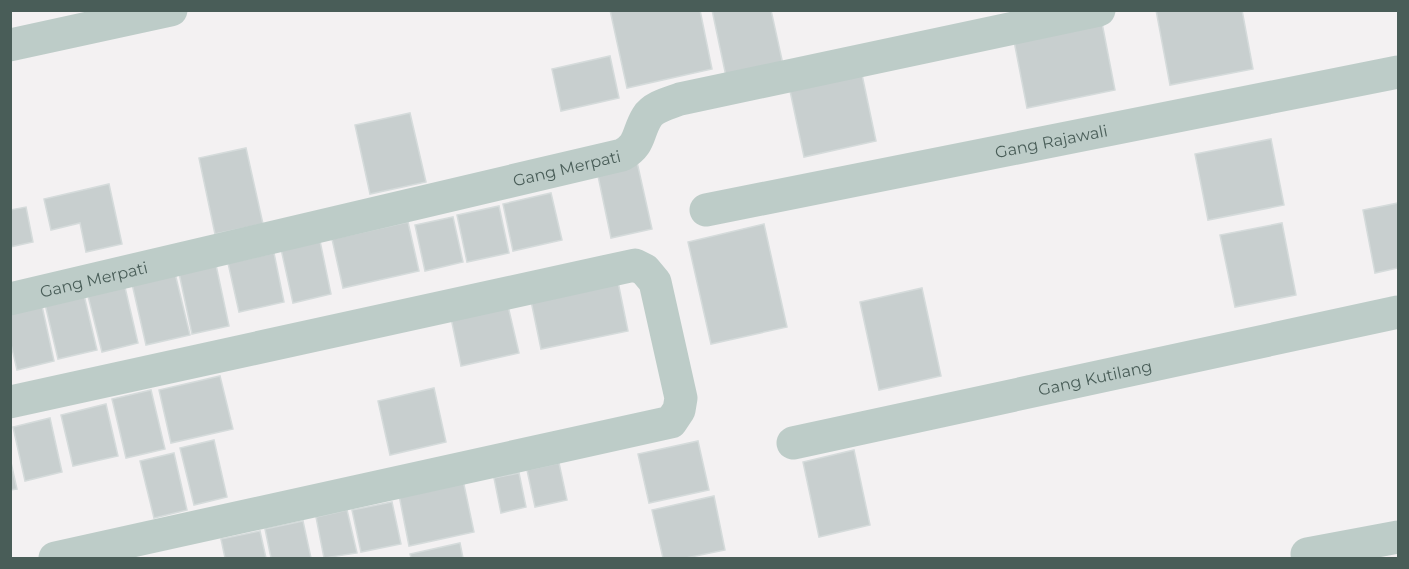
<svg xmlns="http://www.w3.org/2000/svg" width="1409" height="569" viewBox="0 0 1409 569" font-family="Montserrat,sans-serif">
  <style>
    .building { fill: #c8cfcf; stroke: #d5dbdb; stroke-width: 1.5 }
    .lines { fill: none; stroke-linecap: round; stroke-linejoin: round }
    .minor { stroke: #bdccc8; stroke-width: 33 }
    .labels { text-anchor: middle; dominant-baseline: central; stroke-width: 4.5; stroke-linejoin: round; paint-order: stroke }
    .street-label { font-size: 16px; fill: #495d58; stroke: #fff }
  </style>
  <rect width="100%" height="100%" fill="#f3f1f2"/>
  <path class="building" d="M 610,10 L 700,10 L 712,69 L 627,88 Z
    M 712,10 L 771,10 L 784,69 L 727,81 Z
    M 1156,10 L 1242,10 L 1253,69 L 1170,85 Z
    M 1102,23 L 1115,90 L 1027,108 L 1014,41 Z
    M 610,56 L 619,98 L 561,111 L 552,69 Z
    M 861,70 L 876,141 L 804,157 L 789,86 Z
    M 410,113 L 426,182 L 370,194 L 355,125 Z
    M 1271,139 L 1284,205 L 1208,220 L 1195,154 Z
    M 246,148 L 263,224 L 215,234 L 199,158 Z
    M 637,162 L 652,229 L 611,238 L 597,171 Z
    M 109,184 L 122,244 L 86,252 L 80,223 L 51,230 L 44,199 Z
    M 551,193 L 562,240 L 513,251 L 503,204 Z
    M 1398,203 L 1398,268 L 1375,273 L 1363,210 Z
    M 499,206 L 509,253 L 467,262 L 457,215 Z
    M 26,207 L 33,242 L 10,247 L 10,210 Z
    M 453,217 L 463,262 L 425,271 L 415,225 Z
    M 408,222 L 419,271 L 343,288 L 332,239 Z
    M 1282,223 L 1296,295 L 1235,307 L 1220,235 Z
    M 764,224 L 787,327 L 711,344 L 688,242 Z
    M 320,241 L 331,294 L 293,303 L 281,249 Z
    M 274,253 L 284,302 L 239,312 L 228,263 Z
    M 173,265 L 190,335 L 146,345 L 130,275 Z
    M 216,265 L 229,326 L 192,334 L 179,273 Z
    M 617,277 L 628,331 L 541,349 L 530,296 Z
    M 124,283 L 138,343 L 102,352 L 87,292 Z
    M 922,288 L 941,376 L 879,390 L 860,302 Z
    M 84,295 L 97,350 L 58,359 L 45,304 Z
    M 42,306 L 54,361 L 17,370 L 10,340 L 10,314 Z
    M 508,306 L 519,353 L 461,366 L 451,318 Z
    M 220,376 L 233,429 L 171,443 L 159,390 Z
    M 434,388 L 446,442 L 390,455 L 378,401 Z
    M 151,390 L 165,449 L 126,458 L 112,399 Z
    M 106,404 L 118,456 L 73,466 L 61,415 Z
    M 50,418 L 62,472 L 25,481 L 13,427 Z
    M 214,440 L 227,497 L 194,505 L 180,448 Z
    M 698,441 L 709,490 L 649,503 L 638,454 Z
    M 854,450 L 870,525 L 819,537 L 803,462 Z
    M 174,453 L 187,510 L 154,518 L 140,461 Z
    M 10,458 L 17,489 L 10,490 Z
    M 559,463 L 567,500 L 535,507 L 527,470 Z
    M 519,473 L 526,507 L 501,513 L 494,478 Z
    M 463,480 L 474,532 L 409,546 L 399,495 Z
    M 714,496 L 725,550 L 686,558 L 663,558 L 652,510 Z
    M 392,502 L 401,544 L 361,552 L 352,510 Z
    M 347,510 L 357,553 L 324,558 L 316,517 Z
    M 303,521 L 311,558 L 271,558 L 265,529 Z
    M 260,531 L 266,558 L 225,558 L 221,539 Z
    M 460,543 L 463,558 L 411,558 L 410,554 Z"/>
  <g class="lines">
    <g class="minor">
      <path d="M 10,45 L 171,10"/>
      <path id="s1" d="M 706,210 L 1398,72"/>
      <path id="s2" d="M 10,299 L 622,155 C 641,145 637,133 647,117 C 653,107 669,103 680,99 L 1099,10"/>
      <path d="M 10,402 L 635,265 L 645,270 L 655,282 L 681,398 L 679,410 L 671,422 L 55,558"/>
      <path id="s3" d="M 793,443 L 1398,312"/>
      <path d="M 1307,554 L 1398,537"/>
    </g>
  </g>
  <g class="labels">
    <g class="street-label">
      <text stroke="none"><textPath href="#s1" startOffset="352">Gang Rajawali</textPath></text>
      <text stroke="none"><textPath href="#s2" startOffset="572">Gang Merpati</textPath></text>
      <text stroke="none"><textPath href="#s2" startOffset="86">Gang Merpati</textPath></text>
      <text stroke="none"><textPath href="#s3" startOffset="309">Gang Kutilang</textPath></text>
    </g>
  </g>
  <rect width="1409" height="569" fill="none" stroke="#495d58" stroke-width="24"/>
</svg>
